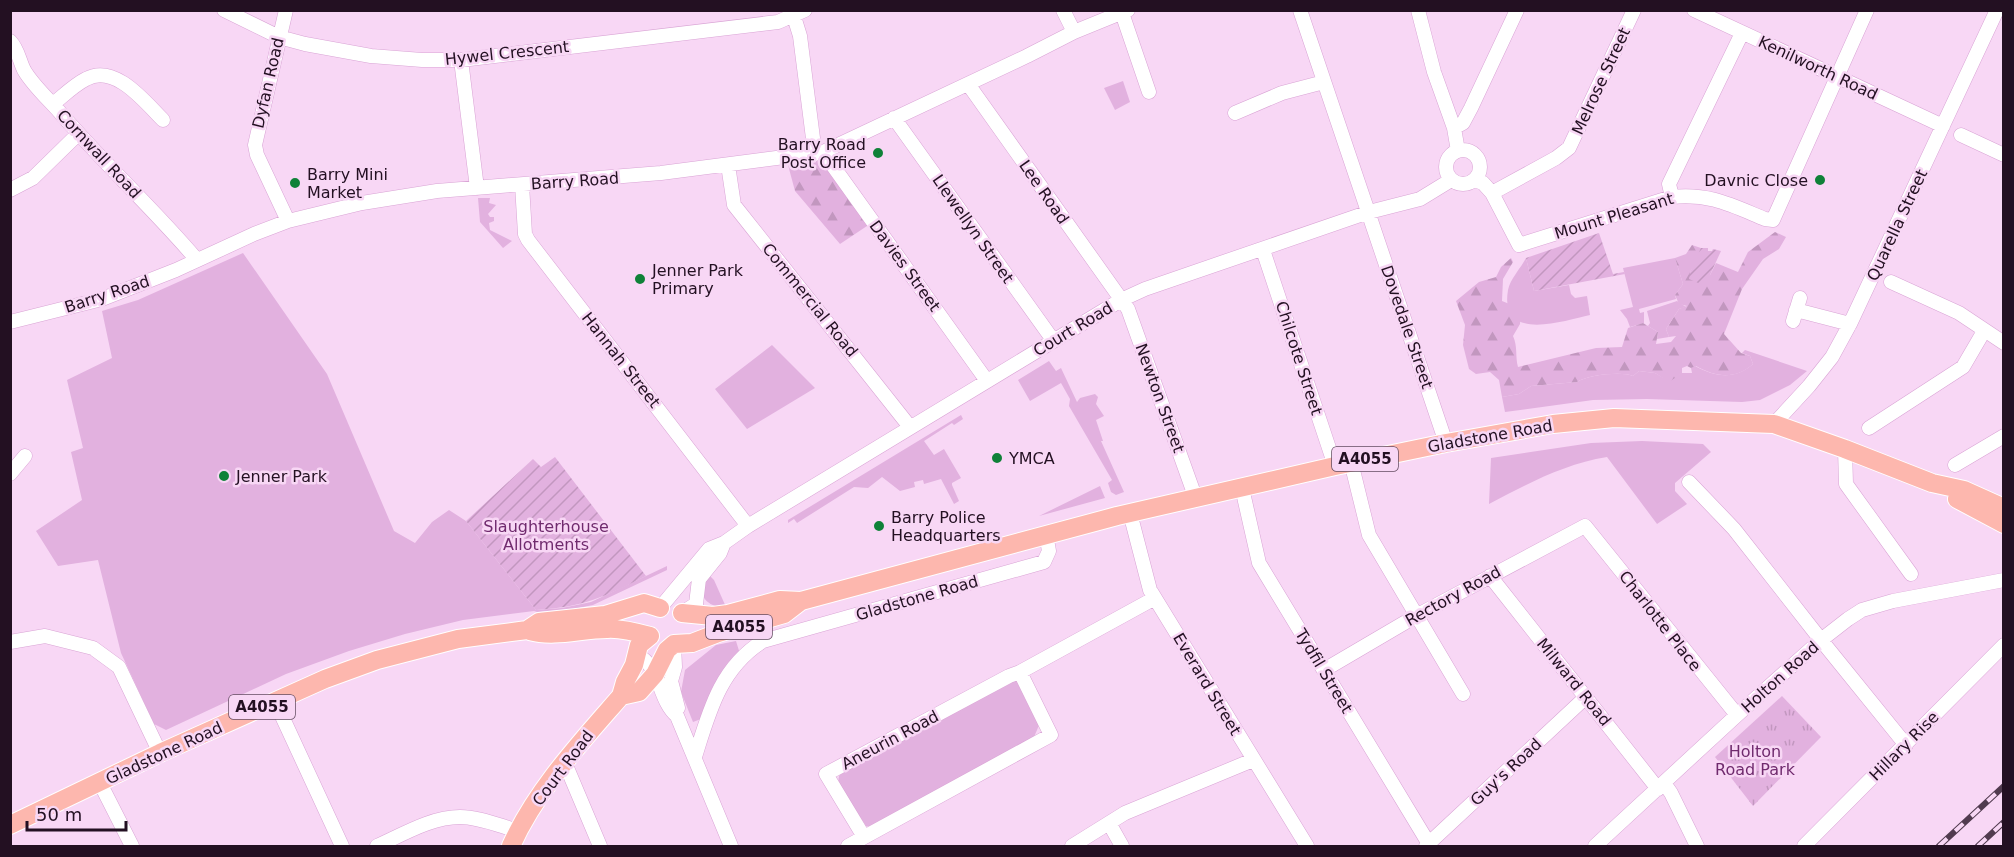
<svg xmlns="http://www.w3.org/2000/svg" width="2014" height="857" viewBox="0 0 2014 857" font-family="'DejaVu Sans',sans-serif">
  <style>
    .grass { fill: #e2b1df }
    .forest { fill: url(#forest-firs) }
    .park { fill: url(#park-tufts) }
    .garden { fill: url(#garden-furrows) }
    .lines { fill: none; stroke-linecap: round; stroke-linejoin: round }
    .minor-casing { stroke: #d9a4d5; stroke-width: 15 }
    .major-casing { stroke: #fff; stroke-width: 20 }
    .minor { stroke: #fff; stroke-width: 14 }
    .major { stroke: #fdb7ae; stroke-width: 18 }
    .rail-casing { stroke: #513b4f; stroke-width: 6 }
    .rail { stroke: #f8d7f5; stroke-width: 4; stroke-dasharray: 11; stroke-linecap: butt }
    .poi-dot { fill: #0f8138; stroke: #f8d7f5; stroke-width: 2 }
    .labels { text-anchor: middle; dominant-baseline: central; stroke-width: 5; stroke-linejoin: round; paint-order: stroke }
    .shield { fill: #f8d7f5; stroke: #634c61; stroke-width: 1.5 }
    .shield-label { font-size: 15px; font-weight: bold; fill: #231022 }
    .street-label { font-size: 16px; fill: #231022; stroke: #f8d7f5 }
    .poi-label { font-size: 16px; fill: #231022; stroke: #f8d7f5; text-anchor: start }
    .park-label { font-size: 16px; fill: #702b6e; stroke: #f8d7f5 }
  </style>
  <defs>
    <pattern id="forest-firs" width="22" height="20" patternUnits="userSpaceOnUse" patternTransform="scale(1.5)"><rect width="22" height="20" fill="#e2b1df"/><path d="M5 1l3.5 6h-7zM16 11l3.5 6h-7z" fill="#c297bf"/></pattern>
    <pattern id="park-tufts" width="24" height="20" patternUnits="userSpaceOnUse" patternTransform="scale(1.5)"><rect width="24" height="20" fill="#e2b1df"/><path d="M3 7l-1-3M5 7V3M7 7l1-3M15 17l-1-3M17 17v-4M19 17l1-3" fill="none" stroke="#c297bf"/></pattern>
    <pattern id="garden-furrows" width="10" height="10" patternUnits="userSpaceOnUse" patternTransform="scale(1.5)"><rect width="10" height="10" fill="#e2b1df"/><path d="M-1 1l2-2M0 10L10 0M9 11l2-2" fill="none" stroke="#c297bf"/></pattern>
  </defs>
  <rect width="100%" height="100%" fill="#f8d7f5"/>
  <path class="grass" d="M 1123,81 L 1130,102 L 1115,110 L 1104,88 Z
    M 478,198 L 490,198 L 489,203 L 496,205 L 488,214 L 490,217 L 494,217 L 494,221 L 489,223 L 490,230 L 512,241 L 503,248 L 480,222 Z
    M 243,253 L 327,374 L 394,531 L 415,543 L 432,522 L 449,510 L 466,521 L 536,610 L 562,608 L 591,602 L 667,566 L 667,570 L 593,605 L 573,609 L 537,612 L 534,611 L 463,620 L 405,634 L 349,651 L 286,674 L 166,730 L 154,724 L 121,653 L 98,560 L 58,566 L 36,531 L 82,500 L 71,452 L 83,448 L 67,380 L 112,358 L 102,311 L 138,300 Z
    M 1526,258 L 1534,291 L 1569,285 L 1571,294 L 1575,298 L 1587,296 L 1590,315 C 1563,321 1499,343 1508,290 C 1510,279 1521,268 1526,258 Z
    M 1675,258 L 1683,284 L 1675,295 L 1676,299 L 1639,309 L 1640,313 L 1644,312 L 1644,323 L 1630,327 L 1627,319 L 1620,310 L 1633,307 L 1623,268 Z
    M 1677,301 L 1686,307 L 1679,309 L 1666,329 L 1669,337 L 1657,339 L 1658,332 L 1648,326 L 1650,323 L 1647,311 Z
    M 772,345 L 815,388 L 747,429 L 715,389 Z
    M 1745,350 L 1807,371 L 1790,385 L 1760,400 L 1742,402 L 1647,399 L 1593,400 L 1505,412 L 1502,397 L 1519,394 L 1531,386 L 1577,382 C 1587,375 1622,371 1633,376 L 1639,371 L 1655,373 L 1669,381 L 1681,373 L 1692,373 L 1691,368 L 1695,366 C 1715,377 1735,380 1753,364 L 1750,356 L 1742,353 Z
    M 1049,361 L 1056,371 L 1061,368 L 1077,402 L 1080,398 L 1095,394 L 1098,397 L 1096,404 L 1104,416 L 1096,420 L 1103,441 L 1101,441 L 1124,492 L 1116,495 L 1111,492 L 1108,483 L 1112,480 L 1069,406 L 1070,399 L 1061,383 L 1030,401 L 1018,380 Z
    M 961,415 L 963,419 L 954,425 L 952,423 L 924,441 L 934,455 L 944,449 L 961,478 L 952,483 L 952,485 L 959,501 L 954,504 L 941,479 L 924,484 L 923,480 L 914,482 L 915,487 L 900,491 L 882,477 L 868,488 L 854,487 L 797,523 L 794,519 L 788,523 L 788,520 Z
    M 1642,441 L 1703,444 L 1711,452 L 1675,483 L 1675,491 L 1687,504 L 1657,524 L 1607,457 C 1564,464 1527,484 1489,504 L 1491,458 L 1591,443 Z
    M 1100,486 L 1105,498 L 1039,516 Z
    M 708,574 L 714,580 L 726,607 C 715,608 701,602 702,588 C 703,584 706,578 708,574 Z
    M 736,641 L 740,654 L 701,719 L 693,722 L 681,692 L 685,670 L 716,645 Z
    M 1012,681 L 1020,683 L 1040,723 L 1034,737 L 875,828 L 866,826 L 838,783 L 839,776 L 844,769 Z"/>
  <path class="forest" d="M 824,160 L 870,224 L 840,244 L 795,191 L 788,165 Z
    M 1775,232 L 1786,237 L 1779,249 L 1763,259 L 1742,289 L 1724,334 L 1741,353 L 1750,356 L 1753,364 C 1736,380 1715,377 1696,366 L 1691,368 L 1687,366 L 1682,368 L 1682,373 L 1669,382 L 1655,373 L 1639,371 L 1633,376 C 1622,371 1587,375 1577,382 L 1531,386 L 1519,394 L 1502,397 L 1499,380 L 1490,372 L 1476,374 L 1469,369 L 1463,345 L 1465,325 L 1456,301 L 1479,282 L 1496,277 L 1501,267 L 1511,258 L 1513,262 L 1503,279 L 1502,301 L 1512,305 L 1521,312 L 1520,324 L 1513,336 C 1518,347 1515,356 1518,367 L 1596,348 L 1622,347 L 1628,328 L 1643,323 L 1658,332 L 1656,344 L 1671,342 L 1676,336 L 1669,337 L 1666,329 L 1679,309 L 1687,306 L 1679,304 L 1675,295 L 1683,284 L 1675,258 L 1686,254 L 1692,245 L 1704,249 L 1690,272 L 1690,279 L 1710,275 L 1716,263 L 1738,272 L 1748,252 Z"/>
  <path class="park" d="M 1782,696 L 1821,737 L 1753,806 L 1715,757 Z"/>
  <path class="garden" d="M 1599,233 L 1613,274 L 1624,272 L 1625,274 L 1534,291 L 1526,258 Z
    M 1701,248 L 1708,248 L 1708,251 L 1712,251 L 1713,249 L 1721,251 L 1710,275 L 1703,285 L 1689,279 L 1690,272 Z
    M 555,457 L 646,576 C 604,597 584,607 536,610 L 466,521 L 533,459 L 541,467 Z"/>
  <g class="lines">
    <defs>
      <path id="minor" d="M 224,10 L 279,37 L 305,44 L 371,56 L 422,60 L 461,60 L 778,22 L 805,10
        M 286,10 L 255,145 L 257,155 L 288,221
        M 792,10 L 800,36 L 815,154
        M 1063,10 L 1074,32
        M 1300,10 L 1446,443
        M 1418,10 L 1434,72 L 1454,128 L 1458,151
        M 1694,10 L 1943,126
        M 1122,13 L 1149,92
        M 10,41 C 18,49 19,60 24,70 C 32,84 46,97 57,109 C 101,161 152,207 197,260
        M 461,60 L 477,188
        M 968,84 L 1128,309 L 1196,499
        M 53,104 C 63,96 74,85 86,79 C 115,63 145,102 163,120
        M 1235,113 L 1282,93 L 1324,82
        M 894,118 L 1053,340
        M 1454,128 L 1463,123 L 1471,108 L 1517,10
        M 1961,135 L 2004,155
        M1446 167a17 17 0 1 1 34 0a17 17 0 1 1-34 0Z
        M 823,152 L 987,381
        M 728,165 L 734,205 L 910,427
        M 1474,180 L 1483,183 L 1492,193 L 1556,158 L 1569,148 L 1634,10
        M 522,185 L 525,234 L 528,240 L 748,526
        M 10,190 L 33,178 L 78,134
        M 1492,193 L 1519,245 L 1672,197 C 1709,193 1731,205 1765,219 L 1773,220 L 1867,10
        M 1672,197 L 1669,184 L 1742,33
        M 1263,250 L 1335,466
        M 1891,282 L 1959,313 L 2004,343
        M 1796,310 L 1850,324
        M 1793,321 L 1800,298
        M 10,322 L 102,299 L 176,270 L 254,234 L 288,221 L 362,203 L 437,191 L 661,173 L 823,152 L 1027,56 L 1074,32 L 1128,10
        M 1774,424 L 1809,386 L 1832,357 L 1850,324 L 1997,10
        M 1869,428 L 1963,367 L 1984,331
        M 1845,449 L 1846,484 L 1911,574
        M 1351,462 L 1369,535 L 1463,694
        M 1955,465 L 2004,436
        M 10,474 L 25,456
        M 1689,482 L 1734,529 L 1821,640 L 1906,745
        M 1242,488 L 1259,563 L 1429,844
        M 1130,513 L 1150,590 L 1307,846
        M 1490,576 L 1658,789
        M 660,608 L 709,549 L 724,543 L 748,526 L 1121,300 L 1145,289 L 1369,212 L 1420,199 L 1451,180
        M 682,613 L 696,604 L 699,579 L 720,553 L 724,543
        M 10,642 L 45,636 L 93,648 L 119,667 L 160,753
        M 674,644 L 675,667 L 671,681 L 678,708
        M 637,655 C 661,666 658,700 677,716 L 731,846
        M 1324,670 L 1416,616 L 1585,526 L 1737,715
        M 275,701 L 342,846
        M 695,757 C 709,712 720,668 763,641 L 1044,562 L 1049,551 L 1046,534
        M 565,763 L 600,846
        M 100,783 L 132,846
        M 1664,783 L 1671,793 L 1697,846
        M 1109,823 L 1122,846
        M 864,837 L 826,774 L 1009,676 L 1020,672 L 1155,598
        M 377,846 C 402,835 431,817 460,817 C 479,817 500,826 519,831
        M 848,846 L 1051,735 L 1020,672
        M 1072,846 L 1125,813 L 1253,760
        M 1426,846 L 1586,697
        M 1595,846 L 1737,715 L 1821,640 L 1848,619 L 1862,610 L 1893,601 L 2004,580
        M 1804,846 L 2004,645"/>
      <path id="major" d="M 1957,499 L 2004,524
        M 682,613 L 713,616 L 728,614 L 780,600 L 801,601 L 1117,516 L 1335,466 L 1446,443 L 1553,424 L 1614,418 L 1774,424 L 1845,449 L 1932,483 L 1964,490 L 2004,508
        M 530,631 C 555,638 581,629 607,629 C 621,628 636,632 650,636
        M 621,696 L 639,692 L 655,674 L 667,650 L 674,644 L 692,643 L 718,633 L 784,614 L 801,601
        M 10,825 L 160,753 L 325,679 L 377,660 L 458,639 L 527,630 L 539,622 L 605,615 L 644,603 L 660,608
        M 511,846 C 536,790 581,742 621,696 L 625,682 L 634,665 L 639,645 L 650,636"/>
    </defs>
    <use href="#minor" class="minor-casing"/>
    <use href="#major" class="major-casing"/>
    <use href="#minor" class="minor"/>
    <use href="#major" class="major"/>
    <defs>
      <path id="rail" d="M 1939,846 L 2004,786
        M 1978,846 L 2004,822"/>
    </defs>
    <use href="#rail" class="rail-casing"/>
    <use href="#rail" class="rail"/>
  </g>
  <g class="poi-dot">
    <circle cx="878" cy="153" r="6"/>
    <circle cx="1820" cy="180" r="6"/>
    <circle cx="295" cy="183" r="6"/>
    <circle cx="640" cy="279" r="6"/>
    <circle cx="997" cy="458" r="6"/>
    <circle cx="224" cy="476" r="6"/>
    <circle cx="879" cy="526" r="6"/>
  </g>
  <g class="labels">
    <g class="shield">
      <rect x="1332" y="447" width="66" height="24" rx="4.5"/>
      <rect x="706" y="615" width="66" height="24" rx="4.5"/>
      <rect x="229" y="695" width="66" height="24" rx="4.5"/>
    </g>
    <g class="shield-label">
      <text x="1365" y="459">A4055</text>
      <text x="739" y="627">A4055</text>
      <text x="262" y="707">A4055</text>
    </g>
    <g class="street-label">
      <text transform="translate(507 53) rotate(-6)">Hywel Crescent</text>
      <text transform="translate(1818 68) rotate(25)">Kenilworth Road</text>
      <text transform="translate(1601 81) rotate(-65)">Melrose Street</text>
      <text transform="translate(268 83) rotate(-77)">Dyfan Road</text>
      <text transform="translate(99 154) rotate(47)">Cornwall Road</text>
      <text transform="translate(575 181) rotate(-4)">Barry Road</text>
      <text transform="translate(1044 192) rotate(55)">Lee Road</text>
      <text transform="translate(1614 216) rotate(-17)">Mount Pleasant</text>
      <text transform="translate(1897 225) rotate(-65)">Quarella Street</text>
      <text transform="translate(973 229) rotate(55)">Llewellyn Street</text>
      <text transform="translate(905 266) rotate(54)">Davies Street</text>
      <text transform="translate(107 294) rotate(-18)">Barry Road</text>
      <text transform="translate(810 300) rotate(51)">Commercial Road</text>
      <text transform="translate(1407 327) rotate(71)">Dovedale Street</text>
      <text transform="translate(1073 329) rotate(-31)">Court Road</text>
      <text transform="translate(1299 358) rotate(72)">Chilcote Street</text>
      <text transform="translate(621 360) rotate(52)">Hannah Street</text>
      <text transform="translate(1160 398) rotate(70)">Newton Street</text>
      <text transform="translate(1490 436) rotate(-10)">Gladstone Road</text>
      <text transform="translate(1453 596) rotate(-29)">Rectory Road</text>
      <text transform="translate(917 598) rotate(-16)">Gladstone Road</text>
      <text transform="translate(1660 621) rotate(52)">Charlotte Place</text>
      <text transform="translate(1324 671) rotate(59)">Tydfil Street</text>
      <text transform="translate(1780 677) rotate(-42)">Holton Road</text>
      <text transform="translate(1574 682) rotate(51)">Milward Road</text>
      <text transform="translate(1207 684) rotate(59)">Everard Street</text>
      <text transform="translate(890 740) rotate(-28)">Aneurin Road</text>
      <text transform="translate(1904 746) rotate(-45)">Hillary Rise</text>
      <text transform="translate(164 753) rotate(-25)">Gladstone Road</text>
      <text transform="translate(563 768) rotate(-53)">Court Road</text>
      <text transform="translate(1506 772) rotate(-43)">Guy's Road</text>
    </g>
    <g class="poi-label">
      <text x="866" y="144" text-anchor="end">Barry Road<tspan x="866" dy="18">Post Office</tspan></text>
      <text x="307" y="174">Barry Mini<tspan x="307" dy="18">Market</tspan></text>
      <text x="1808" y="180" text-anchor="end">Davnic Close</text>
      <text x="652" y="270">Jenner Park<tspan x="652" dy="18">Primary</tspan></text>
      <text x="1009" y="458">YMCA</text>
      <text x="236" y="476">Jenner Park</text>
      <text x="891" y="517">Barry Police<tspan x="891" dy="18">Headquarters</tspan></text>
    </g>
    <g class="park-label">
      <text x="546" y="526">Slaughterhouse<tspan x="546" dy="18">Allotments</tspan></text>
      <text x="1755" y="751">Holton<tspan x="1755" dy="18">Road Park</tspan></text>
    </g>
  </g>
  <rect width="2014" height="857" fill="none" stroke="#231022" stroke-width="24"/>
  <path d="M27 821v9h99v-9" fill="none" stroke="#231022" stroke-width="3"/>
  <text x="36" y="821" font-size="18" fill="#231022" stroke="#f8d7f5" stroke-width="4.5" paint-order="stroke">50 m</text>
</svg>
